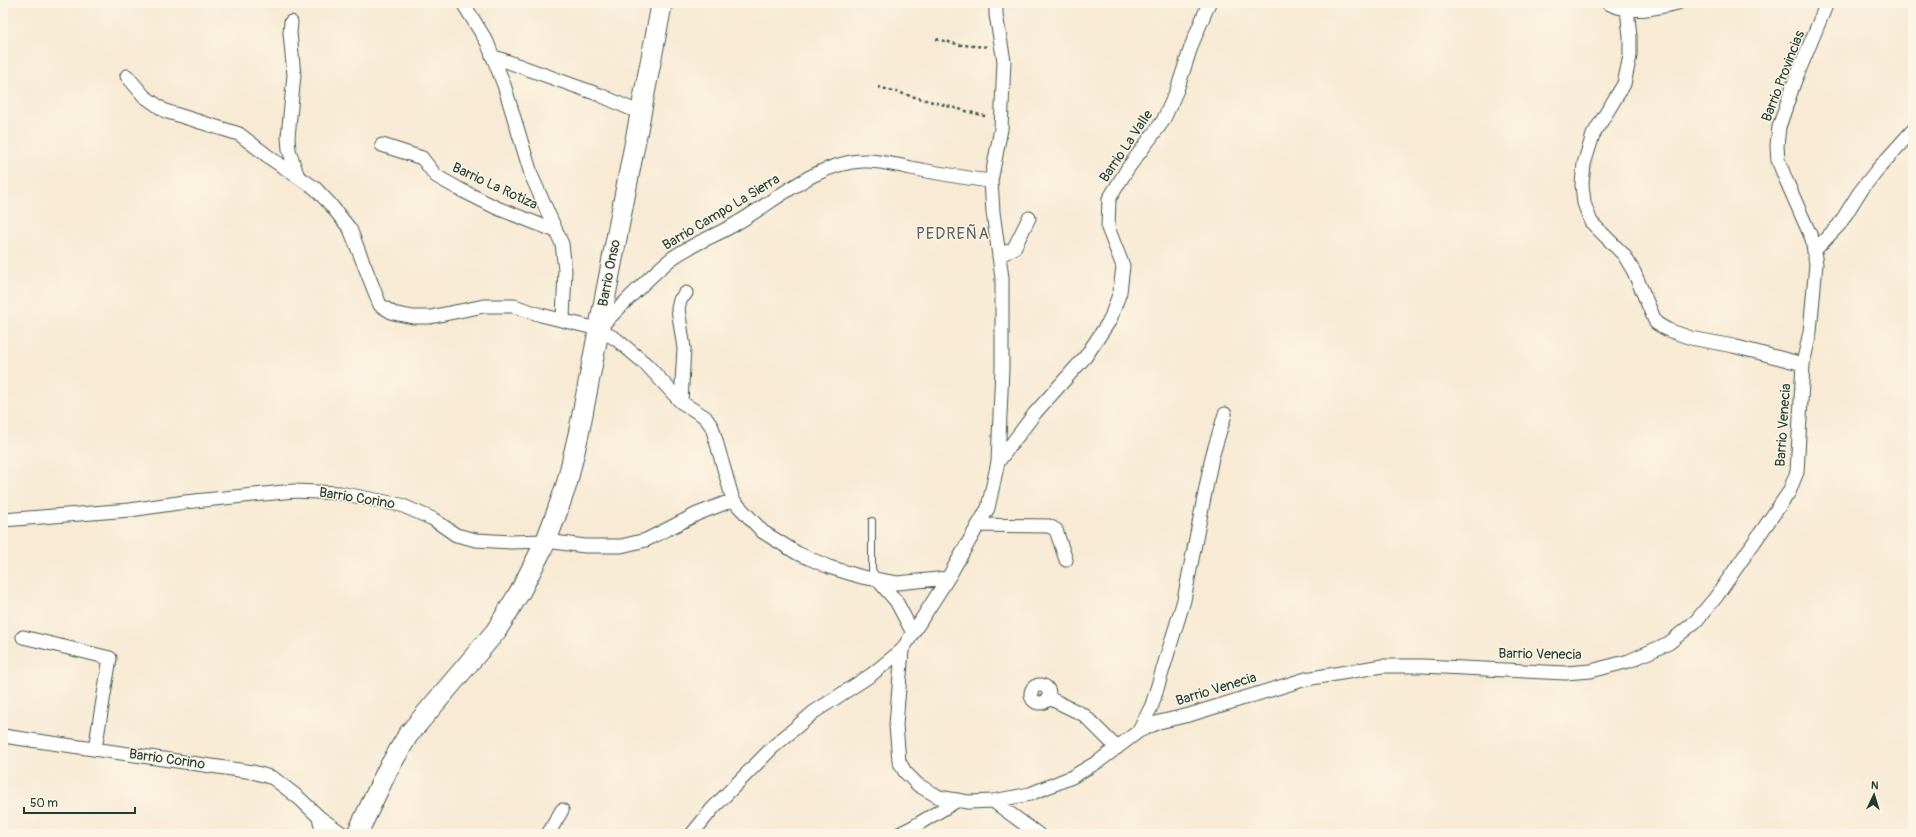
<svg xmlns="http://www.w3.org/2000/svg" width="1916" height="837" viewBox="0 0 1916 837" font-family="Pangolin,sans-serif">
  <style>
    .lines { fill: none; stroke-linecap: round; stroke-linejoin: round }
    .service-casing { stroke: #40574c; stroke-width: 8 }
    .minor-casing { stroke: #40574c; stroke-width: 15 }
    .primary-casing { stroke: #40574c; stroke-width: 22 }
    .path { stroke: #40574c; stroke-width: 2.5; stroke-dasharray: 3 3; stroke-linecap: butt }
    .service { stroke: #fff; stroke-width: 6 }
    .minor { stroke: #fff; stroke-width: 13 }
    .primary { stroke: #fff; stroke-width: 20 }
    .labels { text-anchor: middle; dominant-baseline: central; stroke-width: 3; stroke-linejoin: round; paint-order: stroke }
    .street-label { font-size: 14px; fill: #1f3d34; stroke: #fcf5e5 }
    .quarter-label { font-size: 16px; letter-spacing: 1px; fill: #5c6167; stroke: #fcf5e5 }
  </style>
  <rect width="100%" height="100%" fill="#fcf5e5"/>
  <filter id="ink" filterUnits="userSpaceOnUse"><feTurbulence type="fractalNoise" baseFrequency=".025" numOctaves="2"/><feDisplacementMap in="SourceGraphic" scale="8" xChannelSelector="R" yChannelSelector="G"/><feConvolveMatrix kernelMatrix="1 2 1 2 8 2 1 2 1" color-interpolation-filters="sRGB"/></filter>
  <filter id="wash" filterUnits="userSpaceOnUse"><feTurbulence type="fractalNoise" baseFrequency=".012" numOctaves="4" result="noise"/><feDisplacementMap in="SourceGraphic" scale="16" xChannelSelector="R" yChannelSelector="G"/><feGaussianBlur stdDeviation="0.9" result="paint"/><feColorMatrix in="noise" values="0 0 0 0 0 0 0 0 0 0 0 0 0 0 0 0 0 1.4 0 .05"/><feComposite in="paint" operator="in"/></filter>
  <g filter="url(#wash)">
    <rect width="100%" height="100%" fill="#f8ead4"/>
  </g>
  <g filter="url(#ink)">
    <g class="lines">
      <defs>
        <path id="service" d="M 872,521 L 872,570 L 878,579"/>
        <path id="minor" d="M 463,3 L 487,42 L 504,85 L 532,177 L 562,244 L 565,270 L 563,320
          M 1608,3 C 1631,15 1654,8 1678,3
          M 1627,9 L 1630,36 L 1630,56 L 1624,84 L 1593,135 L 1584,164 L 1582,184 L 1584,203 L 1591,222 L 1624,255 L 1634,272 L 1656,323 L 1668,330 L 1691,338 L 1733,346 L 1803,364
          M 291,22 L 290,33 L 294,75 L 288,137 L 289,150 L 297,174
          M 492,56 L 600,95 L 640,113
          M 127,76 L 144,96 L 165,111 L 239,134 L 273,160 L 315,188 L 330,204 L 350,229 L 380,305 L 393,313 L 413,317 L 430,317 L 484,306 L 514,306 L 541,315 L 598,329 L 616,339 L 647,365 L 681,402 L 705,417 L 712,427 L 733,500 L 763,532 L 797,553 L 829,567 L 862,577 L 897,583 L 948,578
          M 382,145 L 422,158 L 436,176 L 459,189 L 497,208 L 556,231
          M 1815,250 L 1839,225 L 1859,193 L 1877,170 L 1913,130
          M 999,256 L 1014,248 L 1029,218
          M 599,328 C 623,305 645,280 671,259 C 691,244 716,236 737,223 C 775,201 818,162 863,161 C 880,160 895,165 911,168 C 937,173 964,178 991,181
          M 681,402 L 684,348 L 678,309 L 680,300 L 686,293
          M 998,462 L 1035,413 L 1086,356 L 1110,320 L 1120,292 L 1123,266 L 1108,228 L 1109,199 L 1128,168 L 1163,121 L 1177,90 L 1192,44 L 1209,3
          M 3,520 L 130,510 L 185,502 L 294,491 L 340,493 L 401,505 L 433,519 L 456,535 L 476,540 L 511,542 L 546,541 L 585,546 L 621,546 L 646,540 L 697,514 L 733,500
          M 978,525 L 1049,526 L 1056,530 L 1066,560
          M 878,580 L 896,601 L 913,633
          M 23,637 L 110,658 L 95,749
          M 902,650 L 896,725 L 899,761 L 905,772 L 918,785 L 939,797 L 968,802 L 993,801 L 1030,794 L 1072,777 L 1099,761 L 1139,731 L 1159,722 L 1189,715 L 1306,679 L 1382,666 L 1422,666 L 1565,673 L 1591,671 L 1629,661 L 1669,643 L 1696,621 L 1716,597 L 1789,492 L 1797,472 L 1803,364 L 1810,332 L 1816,264 L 1812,239 L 1786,180 L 1778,160 L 1777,146 L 1779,127 L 1794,83 L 1827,3
          M1031 694a9 9 0 1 1 18 0a9 9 0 1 1-18 0Z
          M 1049,698 L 1084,715 L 1117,748
          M 1139,731 L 1152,705 L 1184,600 L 1212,457 L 1225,414
          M 3,736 L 253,772 L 273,778 L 299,798 L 319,817 L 343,834
          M 993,801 L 1038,834
          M 319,817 L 323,834
          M 548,834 L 562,810
          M 692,834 L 713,808 L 773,747 L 814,712 L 871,675 L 902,650 L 948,578 L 988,508 L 998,462 L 1002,368 L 1002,278 L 993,212 L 991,181 L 1001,129 L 1004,61 L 996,15 L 996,3
          M 899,834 L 913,827 L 958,800"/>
        <path id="primary" d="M 357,834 L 387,771 L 408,735 L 496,631 L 521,590 L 546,541 L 557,512 L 567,483 L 579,432 L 662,3"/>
      </defs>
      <use href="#service" class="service-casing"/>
      <use href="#minor" class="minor-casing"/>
      <use href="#primary" class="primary-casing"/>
      <path class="path" d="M 936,39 L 961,45 L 989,47
        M 878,87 L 988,117"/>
      <use href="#service" class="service"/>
      <use href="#minor" class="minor"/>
      <use href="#primary" class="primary"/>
    </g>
  </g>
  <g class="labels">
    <g class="street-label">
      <text transform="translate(1783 76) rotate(-69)">Barrio Provincias</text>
      <text transform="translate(1126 146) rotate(-56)">Barrio La Valle</text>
      <text transform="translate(495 186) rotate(25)">Barrio La Rotiza</text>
      <text transform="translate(721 212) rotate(-31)">Barrio Campo La Sierra</text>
      <text transform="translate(609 273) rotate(-79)">Barrio Onso</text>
      <text transform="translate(1783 425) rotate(-86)">Barrio Venecia</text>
      <text transform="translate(357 498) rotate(9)">Barrio Corino</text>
      <text transform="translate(1540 654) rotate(1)">Barrio Venecia</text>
      <text transform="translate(1216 689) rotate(-17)">Barrio Venecia</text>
      <text transform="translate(167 759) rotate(8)">Barrio Corino</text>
    </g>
    <g class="quarter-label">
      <text x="953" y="234">PEDREÑA</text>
    </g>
  </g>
  <rect width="1916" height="837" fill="none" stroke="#fcf5e5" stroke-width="16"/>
  <g transform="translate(1874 795) rotate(4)" stroke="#fcf5e5" stroke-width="3" paint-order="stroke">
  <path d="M0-3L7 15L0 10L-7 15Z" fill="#1f3d34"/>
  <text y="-6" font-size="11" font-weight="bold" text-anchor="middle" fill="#1f3d34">N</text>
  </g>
  <path d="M24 807v6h111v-6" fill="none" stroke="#1f3d34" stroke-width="2"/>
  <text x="30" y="807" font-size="12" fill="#1f3d34" stroke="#fcf5e5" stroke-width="3" paint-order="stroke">50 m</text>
</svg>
